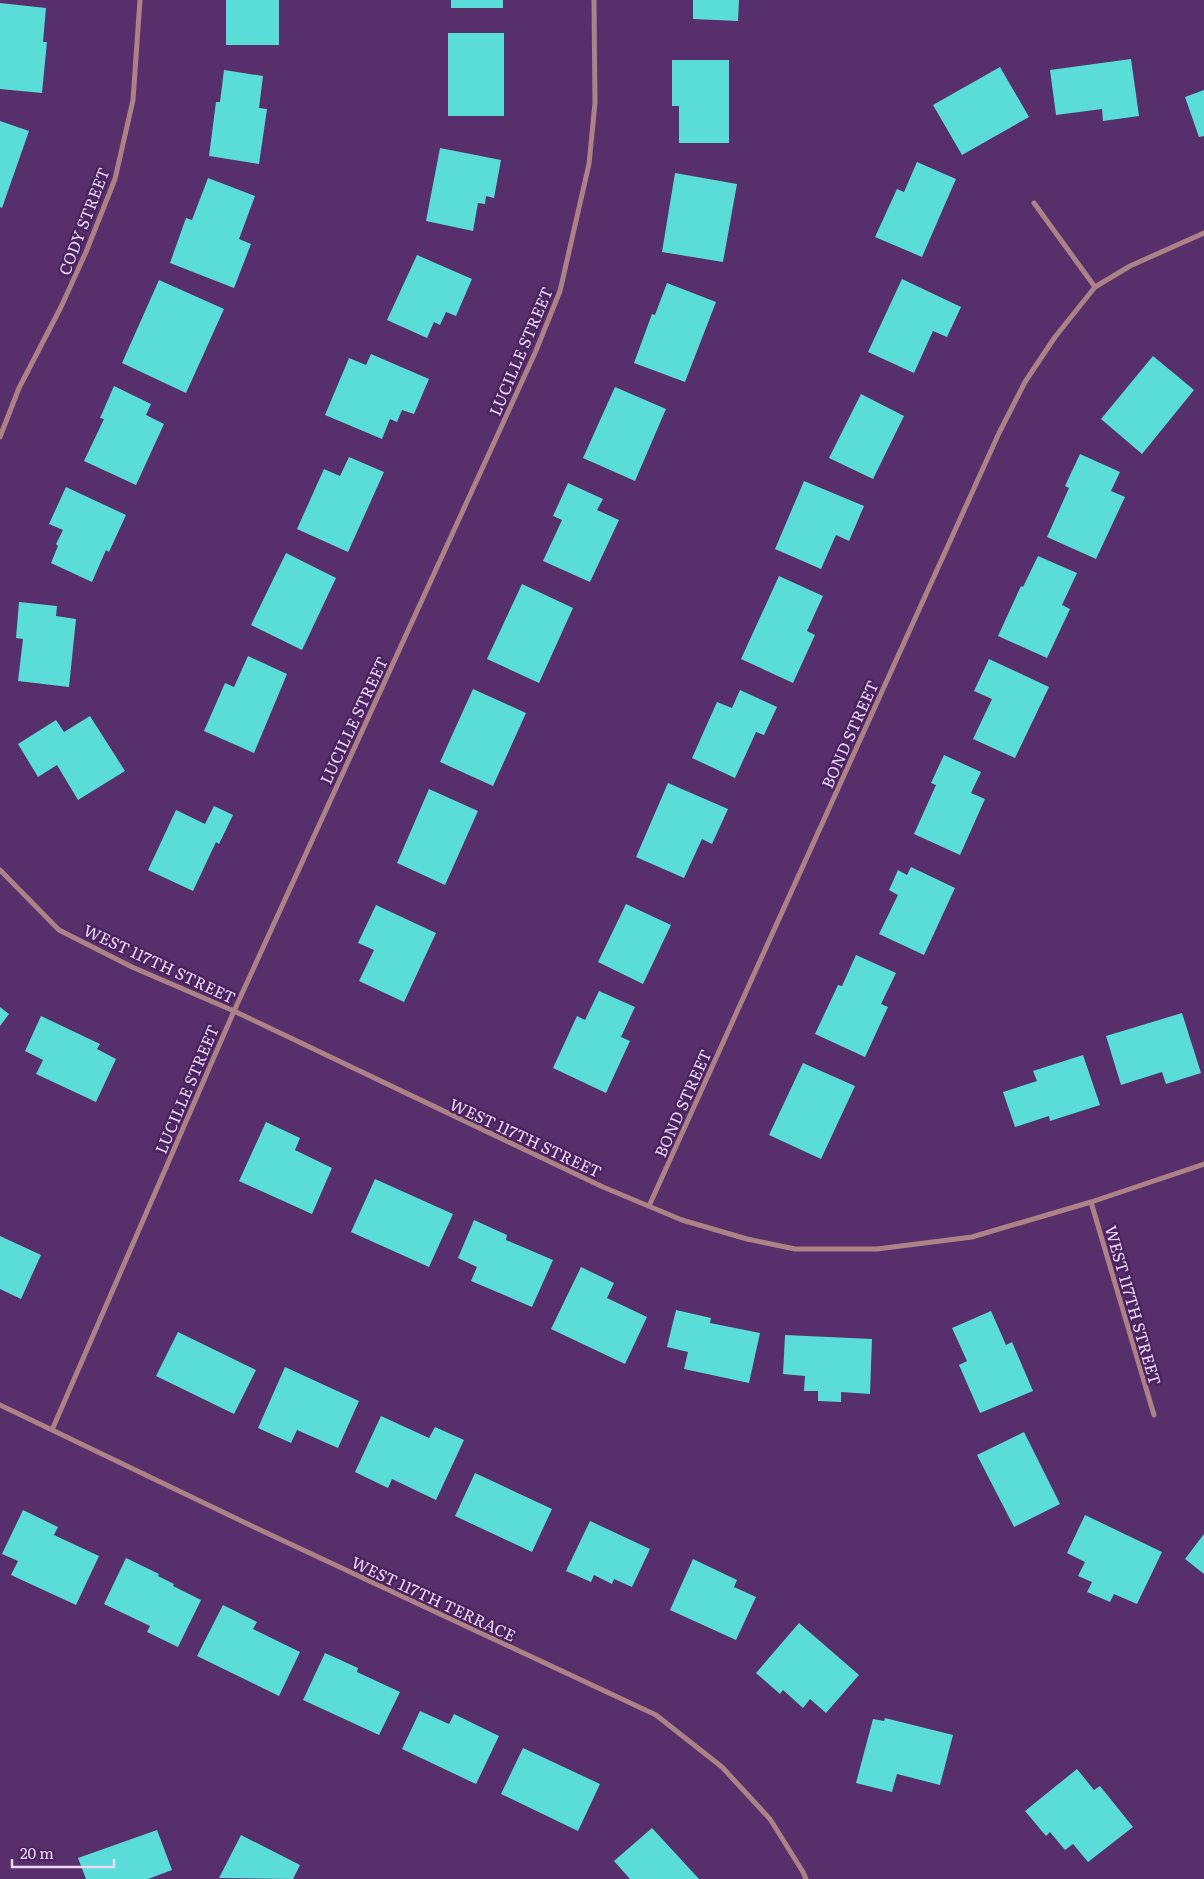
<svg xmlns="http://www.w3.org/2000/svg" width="1204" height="1879" viewBox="0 0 1204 1879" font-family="Literata,serif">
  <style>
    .building { fill: #5addd9 }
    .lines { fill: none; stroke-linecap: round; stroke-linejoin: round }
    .minor { stroke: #ab8286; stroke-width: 5 }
    .labels { text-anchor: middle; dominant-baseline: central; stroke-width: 5; stroke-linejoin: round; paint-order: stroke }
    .street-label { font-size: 16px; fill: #ecd6f9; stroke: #4b245f }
  </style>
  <rect width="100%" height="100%" fill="#562f6b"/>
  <path class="building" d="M 226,0 L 279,0 L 279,45 L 226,45 Z
    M 451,0 L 503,0 L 503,8 L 451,8 Z
    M 693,0 L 739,0 L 738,21 L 693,19 Z
    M 0,3 L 46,8 L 43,42 L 47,42 L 42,93 L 0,89 Z
    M 448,33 L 504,33 L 504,116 L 448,116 Z
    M 1131,59 L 1139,116 L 1103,121 L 1102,109 L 1056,115 L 1050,70 Z
    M 672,60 L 729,60 L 729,143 L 679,143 L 679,106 L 672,106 Z
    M 1000,67 L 1029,117 L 962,155 L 933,105 Z
    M 224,70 L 263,76 L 259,108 L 267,109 L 259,164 L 209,156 L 216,102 L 220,102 Z
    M 1204,90 L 1204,136 L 1199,137 L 1185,97 Z
    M 0,121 L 29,131 L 2,208 L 0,207 Z
    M 440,148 L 501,160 L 494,198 L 486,196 L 485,204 L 478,203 L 473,231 L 426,221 Z
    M 917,162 L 956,179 L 922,257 L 875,237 L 897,189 L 904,192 Z
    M 675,173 L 737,184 L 723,262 L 662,252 Z
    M 208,178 L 255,196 L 239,239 L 251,244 L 234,288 L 170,263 L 186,218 L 192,220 Z
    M 417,255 L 472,279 L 456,316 L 446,312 L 440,325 L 434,322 L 427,338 L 387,320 Z
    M 902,279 L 961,307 L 947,337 L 933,331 L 914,373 L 868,352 Z
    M 159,280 L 224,309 L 186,393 L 122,363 Z
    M 667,283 L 716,302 L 685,382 L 634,363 L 652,314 L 655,315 Z
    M 371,354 L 429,379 L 414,414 L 402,410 L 397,422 L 390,419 L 382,439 L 325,415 L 349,358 L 366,365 Z
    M 1153,356 L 1194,390 L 1142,454 L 1101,419 Z
    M 114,386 L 151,404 L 146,415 L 164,424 L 136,485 L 84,461 L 104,419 L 100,418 Z
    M 615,387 L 666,409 L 635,481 L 583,458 Z
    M 861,394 L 904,416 L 873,479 L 829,458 Z
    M 1080,454 L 1120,472 L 1111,491 L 1125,497 L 1096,559 L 1047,537 L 1069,488 L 1065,486 Z
    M 349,457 L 384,472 L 348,552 L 297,529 L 324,469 L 340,476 Z
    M 804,481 L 864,506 L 849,541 L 836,535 L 821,569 L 775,549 Z
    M 568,483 L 603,499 L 597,510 L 619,520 L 590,582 L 543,561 L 562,520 L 553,516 Z
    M 66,487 L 126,515 L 109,552 L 106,550 L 92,582 L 51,563 L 58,546 L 56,544 L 63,530 L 49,524 Z
    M 286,553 L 336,578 L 302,650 L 251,625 Z
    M 1038,556 L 1077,573 L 1062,605 L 1070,609 L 1047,658 L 998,636 L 1021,586 L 1023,587 Z
    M 779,576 L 823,596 L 807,631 L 815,635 L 793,683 L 741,659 Z
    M 522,584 L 573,608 L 539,683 L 487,659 Z
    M 19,602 L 57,606 L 56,616 L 76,619 L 69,687 L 18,681 L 23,639 L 16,638 Z
    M 248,656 L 287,674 L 254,753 L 204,731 L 225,683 L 234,687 Z
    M 989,659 L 1049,687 L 1015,758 L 973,739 L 992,699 L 974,691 Z
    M 473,689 L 526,713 L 493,786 L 440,762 Z
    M 740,690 L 777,707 L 764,735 L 756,732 L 735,778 L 692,758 L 717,702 L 732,708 Z
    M 90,716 L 125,771 L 78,800 L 57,765 L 38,777 L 18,744 L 56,720 L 64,732 Z
    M 944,755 L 981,772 L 971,793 L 985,799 L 960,855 L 914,834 L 936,785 L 931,783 Z
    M 668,783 L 728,809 L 712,844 L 702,839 L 684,878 L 636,857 Z
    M 429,789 L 478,811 L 445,885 L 397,863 Z
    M 214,806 L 233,815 L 219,844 L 216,842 L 193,891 L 148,870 L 176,810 L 205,824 Z
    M 911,867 L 955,888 L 924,955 L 879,934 L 898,895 L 889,890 L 898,870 L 907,875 Z
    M 626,904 L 671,925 L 643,984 L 598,962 Z
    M 376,905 L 436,933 L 404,1002 L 359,981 L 374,950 L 358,943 Z
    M 856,955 L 896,973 L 881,1004 L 888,1007 L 865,1057 L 815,1034 L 838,985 L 842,986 Z
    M 599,991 L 635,1007 L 621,1037 L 630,1041 L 606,1093 L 553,1068 L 577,1016 L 585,1020 Z
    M 0,1007 L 9,1014 L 0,1026 Z
    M 1182,1013 L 1201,1073 L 1166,1084 L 1162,1072 L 1121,1085 L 1106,1036 Z
    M 41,1016 L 100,1044 L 97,1049 L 116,1059 L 96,1102 L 36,1074 L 43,1060 L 25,1051 Z
    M 1083,1055 L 1100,1105 L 1050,1121 L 1049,1116 L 1015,1127 L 1003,1092 L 1037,1081 L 1033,1071 Z
    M 803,1063 L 855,1086 L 821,1159 L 769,1135 Z
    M 266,1122 L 300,1138 L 295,1150 L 332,1168 L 312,1214 L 239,1181 Z
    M 375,1179 L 453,1214 L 429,1267 L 351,1232 Z
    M 474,1220 L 507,1235 L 506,1240 L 553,1260 L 532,1307 L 471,1281 L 477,1267 L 458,1258 Z
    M 0,1236 L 41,1255 L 21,1299 L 0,1289 Z
    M 581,1267 L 614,1283 L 607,1298 L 647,1317 L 625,1364 L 551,1329 Z
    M 676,1310 L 711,1318 L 710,1323 L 760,1333 L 749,1383 L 684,1369 L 688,1352 L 667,1347 Z
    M 991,1311 L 1006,1345 L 1012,1342 L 1033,1391 L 980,1413 L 959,1365 L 967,1361 L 952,1328 Z
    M 178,1332 L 256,1370 L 234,1414 L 156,1376 Z
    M 785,1335 L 872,1339 L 870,1394 L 841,1392 L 841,1402 L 818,1401 L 818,1391 L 804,1391 L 805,1376 L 783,1374 Z
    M 285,1367 L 359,1401 L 338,1448 L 297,1430 L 291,1443 L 258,1428 Z
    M 381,1416 L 429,1438 L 435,1427 L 464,1440 L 436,1500 L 392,1479 L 388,1488 L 355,1472 Z
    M 1024,1432 L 1060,1504 L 1014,1527 L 977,1455 Z
    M 475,1473 L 552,1509 L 532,1552 L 455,1516 Z
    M 23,1510 L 58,1527 L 54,1535 L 99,1556 L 76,1605 L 11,1575 L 18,1561 L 2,1554 Z
    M 1085,1515 L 1162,1552 L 1137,1604 L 1114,1594 L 1110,1602 L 1087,1592 L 1092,1582 L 1078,1576 L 1085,1562 L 1067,1553 Z
    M 590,1521 L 650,1549 L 632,1587 L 614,1579 L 612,1584 L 594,1575 L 591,1582 L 566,1571 Z
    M 1204,1534 L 1204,1574 L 1185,1559 Z
    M 126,1558 L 159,1574 L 158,1576 L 174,1584 L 173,1586 L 201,1600 L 178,1647 L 147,1632 L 150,1626 L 104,1604 Z
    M 693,1559 L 737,1580 L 734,1587 L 756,1597 L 736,1640 L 670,1610 Z
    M 223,1605 L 257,1622 L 253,1629 L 300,1652 L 279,1696 L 197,1656 Z
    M 799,1623 L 859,1675 L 826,1713 L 810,1699 L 803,1708 L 783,1690 L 780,1694 L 756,1673 Z
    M 325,1653 L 358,1668 L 357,1672 L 400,1692 L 379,1735 L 303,1700 Z
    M 420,1711 L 449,1724 L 454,1714 L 499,1736 L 476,1784 L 402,1749 Z
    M 885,1718 L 953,1735 L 940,1785 L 897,1774 L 892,1792 L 856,1783 L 873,1719 L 884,1721 Z
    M 523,1748 L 600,1784 L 578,1831 L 501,1794 Z
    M 1077,1769 L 1094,1790 L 1100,1786 L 1133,1827 L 1088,1862 L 1073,1844 L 1065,1850 L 1050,1832 L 1046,1836 L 1025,1811 Z
    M 652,1828 L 699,1879 L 630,1879 L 614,1861 Z
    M 157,1830 L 172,1870 L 148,1879 L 86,1879 L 78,1858 Z
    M 241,1835 L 300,1865 L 293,1879 L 219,1878 Z"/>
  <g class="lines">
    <path class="minor" d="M 1034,203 L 1095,287
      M 0,437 L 19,388 L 61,307 L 86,252 L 115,179 L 133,100 L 140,0
      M 0,870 L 59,930 L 132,967 L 234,1011 L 603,1187 L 682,1220 L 747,1239 L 795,1249 L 877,1249 L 972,1237 L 1091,1202 L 1204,1164
      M 1091,1202 L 1154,1415
      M 649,1206 L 999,433 L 1025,382 L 1055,337 L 1095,287 L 1130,266 L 1204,233
      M 0,1405 L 254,1527 L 656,1715 L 722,1767 L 770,1819 L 803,1872 L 806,1879
      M 52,1430 L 234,1011 L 535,353 L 560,291 L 589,164 L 595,103 L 594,0"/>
  </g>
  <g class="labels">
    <g class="street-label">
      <text transform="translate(83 221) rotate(-69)">CODY STREET</text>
      <text transform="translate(520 351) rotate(-67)">LUCILLE STREET</text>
      <text transform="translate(353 720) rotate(-65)">LUCILLE STREET</text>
      <text transform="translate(849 734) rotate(-66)">BOND STREET</text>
      <text transform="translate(160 963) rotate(25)">WEST 117TH STREET</text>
      <text transform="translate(186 1089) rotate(-67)">LUCILLE STREET</text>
      <text transform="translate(682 1103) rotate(-66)">BOND STREET</text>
      <text transform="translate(526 1137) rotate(25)">WEST 117TH STREET</text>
      <text transform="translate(1134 1305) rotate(74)">WEST 117TH STREET</text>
      <text transform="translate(434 1598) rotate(25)">WEST 117TH TERRACE</text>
    </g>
  </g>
  <path d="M12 1859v8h102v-8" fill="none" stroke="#ecd6f9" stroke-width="2.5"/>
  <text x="20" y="1859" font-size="15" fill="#ecd6f9" stroke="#4b245f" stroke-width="4" paint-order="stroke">20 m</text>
</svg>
